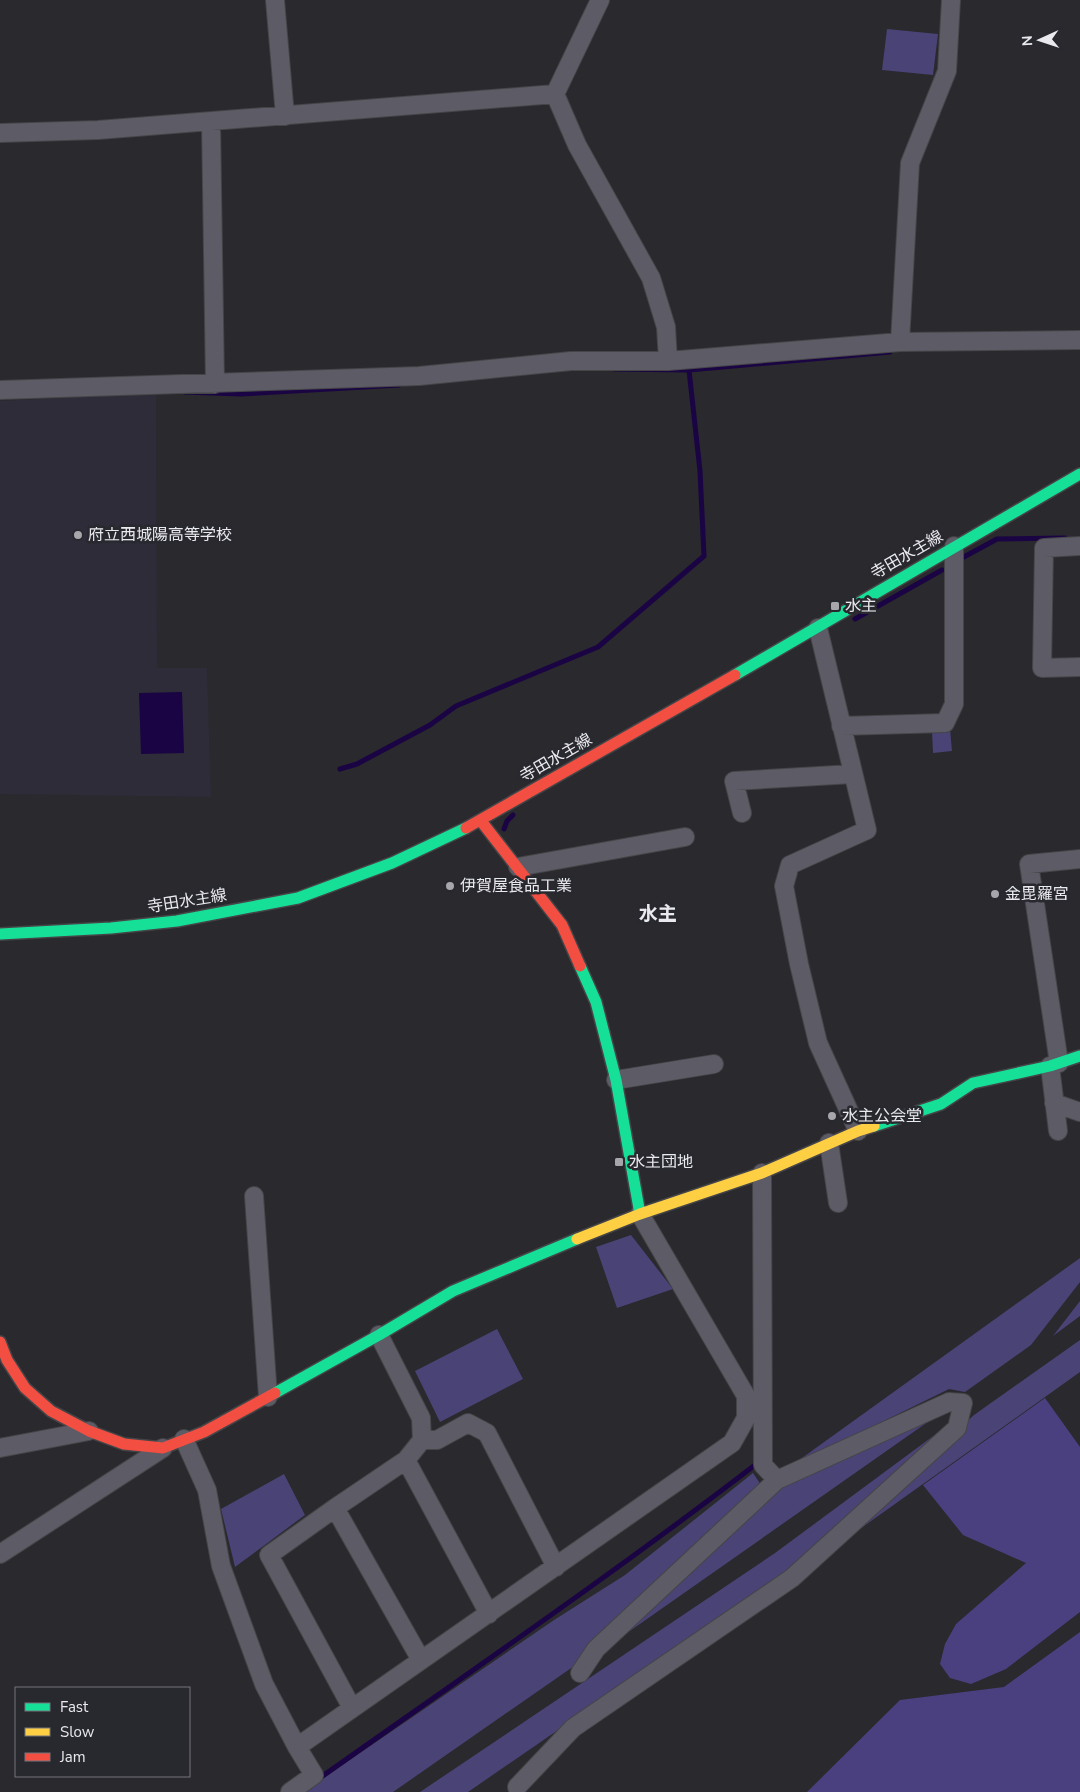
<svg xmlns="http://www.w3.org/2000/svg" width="1080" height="1792" viewBox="0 0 1080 1792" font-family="'Nunito Sans','Noto Sans JP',sans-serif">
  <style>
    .built { fill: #2d2c38 }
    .green { fill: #4a4375 }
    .forest { fill: #4b407f }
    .water { fill: #1a0443 }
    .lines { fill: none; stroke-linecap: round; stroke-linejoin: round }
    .stream { stroke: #1a0443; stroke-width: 5 }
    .street-casing { stroke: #454548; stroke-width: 20 }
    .fast-casing { stroke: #454548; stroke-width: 14 }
    .slow-casing { stroke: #454548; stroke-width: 14 }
    .jam-casing { stroke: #454548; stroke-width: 14 }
    .street { stroke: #5d5c66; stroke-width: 18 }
    .fast { stroke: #16e098; stroke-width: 11 }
    .slow { stroke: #ffcf43; stroke-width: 11 }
    .jam { stroke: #f24e42; stroke-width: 11 }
    .poi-dot { fill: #a6a6ab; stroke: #28282f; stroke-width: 2 }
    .labels { text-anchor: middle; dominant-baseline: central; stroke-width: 5; stroke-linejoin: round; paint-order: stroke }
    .poi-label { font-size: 16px; fill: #e9e9ee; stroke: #28282f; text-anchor: start }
    .street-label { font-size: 16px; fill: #e9e9ee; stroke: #28282f }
    .quarter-label { font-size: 19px; font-weight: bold; fill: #e9e9ee; stroke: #28282f }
  </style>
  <rect width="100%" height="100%" fill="#29292e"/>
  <path class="built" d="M 156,393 L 157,668 L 207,668 L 211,797 L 0,794 L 0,401 Z"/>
  <path class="green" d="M 887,29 L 938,34 L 933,75 L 882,70 Z
    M 950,729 L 952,751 L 933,753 L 932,731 Z
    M 631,1235 L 673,1289 L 617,1308 L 596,1247 Z
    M 1080,1258 L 1080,1282 L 1031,1345 L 965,1392 L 949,1389 L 788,1468 Z
    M 1080,1301 L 1080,1316 L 1053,1336 Z
    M 497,1329 L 523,1379 L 440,1422 L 415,1371 Z
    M 1080,1340 L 1080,1372 L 808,1566 L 974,1415 Z
    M 942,1412 L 627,1633 L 782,1484 Z
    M 940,1431 L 790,1570 L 468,1792 L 420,1792 L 775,1553 Z
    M 753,1473 L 763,1488 L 577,1664 L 393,1792 L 303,1792 L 554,1620 L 625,1575 Z
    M 284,1474 L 305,1515 L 235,1567 L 221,1509 Z"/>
  <path class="forest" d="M 1045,1398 L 1080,1447 L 1080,1612 L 1006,1669 L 971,1684 L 950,1678 L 940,1664 L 945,1644 L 956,1624 L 1026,1563 L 963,1535 L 923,1485 Z
    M 1080,1632 L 1080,1792 L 807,1792 L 900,1700 L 1004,1687 Z"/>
  <path class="water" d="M 182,692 L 184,753 L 141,754 L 139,693 Z"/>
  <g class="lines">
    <path class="stream" d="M 614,369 L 689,370 L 890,352
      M 185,392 L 241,394 L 399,385
      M 962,558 L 997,539 L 1065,538
      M 855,619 L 942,570
      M 340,769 L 357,764 L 430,725 L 456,706 L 598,647 L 704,556 L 700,471 L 689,370
      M 504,829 L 507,821 L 513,815
      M 317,1780 C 464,1676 613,1574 755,1465"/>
    <defs>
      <path id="street" d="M 275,0 L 285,116
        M 555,94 L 577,145 L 651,278 L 666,327 L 668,361
        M 211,122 L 215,384
        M 0,133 L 98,130 L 555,94 L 600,0
        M 900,342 L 910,163 L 947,71 L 951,0
        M 0,390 L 419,376 L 571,361 L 668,361 L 900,342 L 1080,340
        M 1080,546 L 1044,548 L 1042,668 L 1080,667
        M 818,628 L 867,830 L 790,865 L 784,886 L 799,964 L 818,1043 L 858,1131
        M 841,726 L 945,723 L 954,704 L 954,546
        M 742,813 L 734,781 L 853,774
        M 518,867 L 685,837
        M 1059,1063 L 1029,864 L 1080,859
        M 1050,1066 L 1058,1131
        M 616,1080 L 714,1064
        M 1054,1103 L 1080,1112
        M 829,1143 L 838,1203
        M 762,1173 L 763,1465 L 777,1480
        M 254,1196 L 268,1397
        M 184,1439 L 207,1490 L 221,1566 L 264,1684 L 297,1747 L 314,1775 L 290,1792
        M 422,1440 L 437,1440 L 468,1423 L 487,1433 L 556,1567
        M 0,1448 L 89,1431
        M 406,1460 L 489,1614
        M 335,1508 L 421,1660
        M 0,1554 L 163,1448
        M 352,1708 L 269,1555 L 335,1508 L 406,1460 L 422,1440 L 421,1418 L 379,1335
        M 297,1747 L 732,1443 L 746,1418 L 746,1396 L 640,1214
        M 517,1787 L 573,1728 L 792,1578 L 957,1428 L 963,1403 L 949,1402 L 777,1480 L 596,1649 L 580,1673"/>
      <path id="fast" d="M 735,675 L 1080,474
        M 0,934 L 111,928 L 177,921 L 298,898 L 392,863 L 466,828
        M 580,966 L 596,1002 L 616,1080 L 640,1214
        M 874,1126 L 941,1104 L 973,1083 L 1050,1066 L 1080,1056
        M 275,1393 L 379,1335 L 453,1291 L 577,1239"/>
      <path id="slow" d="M 577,1239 L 640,1214 L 762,1173 L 858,1131 L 874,1126"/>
      <path id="jam" d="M 481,821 L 562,925 L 580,966
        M 466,828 L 735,675
        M 0,1342 L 7,1360 L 25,1388 L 51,1411 L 89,1431 L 124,1444 L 163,1448 L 204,1432 L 275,1393"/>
    </defs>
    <use href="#street" class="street-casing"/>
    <use href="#fast" class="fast-casing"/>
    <use href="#slow" class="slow-casing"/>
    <use href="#jam" class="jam-casing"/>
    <use href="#street" class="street"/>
    <use href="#fast" class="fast"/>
    <use href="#slow" class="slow"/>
    <use href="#jam" class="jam"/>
  </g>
  <g class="poi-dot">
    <circle cx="78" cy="535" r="5"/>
    <rect x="830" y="601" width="10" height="10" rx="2.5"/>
    <circle cx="450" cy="886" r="5"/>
    <circle cx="995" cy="894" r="5"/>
    <circle cx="832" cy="1116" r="5"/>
    <rect x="614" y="1157" width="10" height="10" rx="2.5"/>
  </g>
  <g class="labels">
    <g class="poi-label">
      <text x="88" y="535">府立西城陽高等学校</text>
      <text x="845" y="606">水主</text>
      <text x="460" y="886">伊賀屋食品工業</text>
      <text x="1005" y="894">金毘羅宮</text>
      <text x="842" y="1116">水主公会堂</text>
      <text x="629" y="1162">水主団地</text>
    </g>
    <g class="street-label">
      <text transform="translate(907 555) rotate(-30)">寺田水主線</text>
      <text transform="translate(556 758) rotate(-30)">寺田水主線</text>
      <text transform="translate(187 901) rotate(-9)">寺田水主線</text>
    </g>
    <g class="quarter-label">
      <text x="658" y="914">水主</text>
    </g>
  </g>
  <rect x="15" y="1687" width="175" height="90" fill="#28282f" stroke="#75757b"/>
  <rect x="25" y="1703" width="25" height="8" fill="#16e098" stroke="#75757b"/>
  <text x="60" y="1712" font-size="15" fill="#e9e9ee">Fast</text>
  <rect x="25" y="1728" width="25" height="8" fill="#ffcf43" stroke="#75757b"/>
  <text x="60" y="1737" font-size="15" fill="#e9e9ee">Slow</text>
  <rect x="25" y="1753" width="25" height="8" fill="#f24e42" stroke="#75757b"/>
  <text x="60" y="1762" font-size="15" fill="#e9e9ee">Jam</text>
  <g transform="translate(1040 40) rotate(267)" stroke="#28282f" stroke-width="4" paint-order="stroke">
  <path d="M0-4L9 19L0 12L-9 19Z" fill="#e9e9ee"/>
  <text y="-8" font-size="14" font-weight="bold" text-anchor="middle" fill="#e9e9ee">N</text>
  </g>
</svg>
